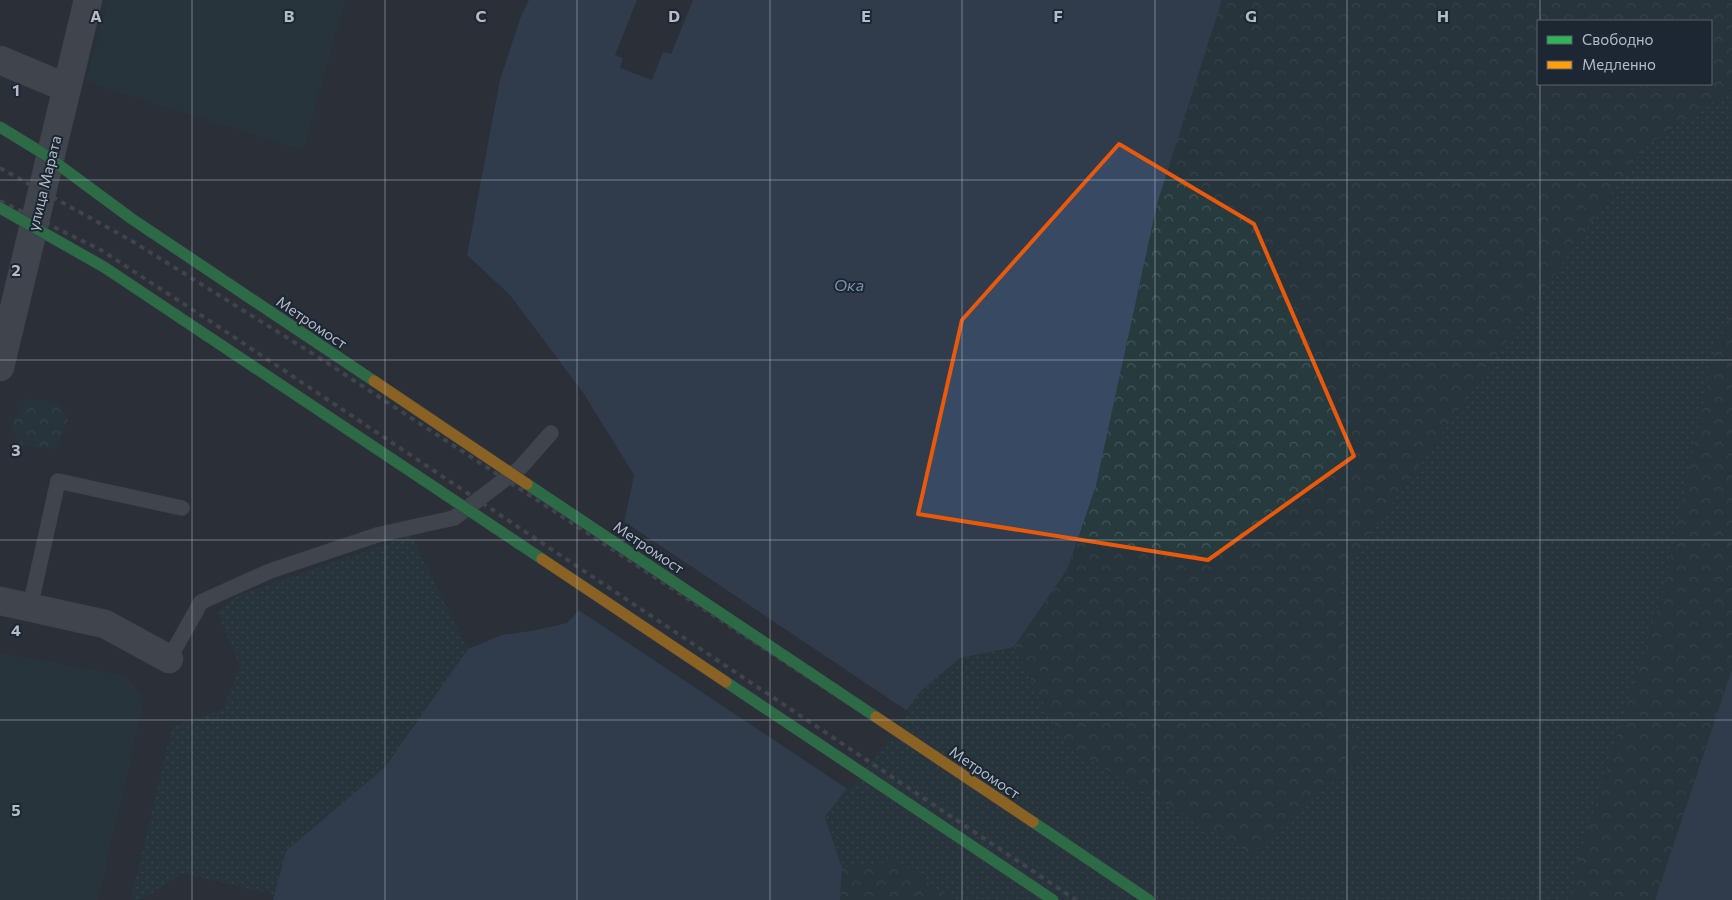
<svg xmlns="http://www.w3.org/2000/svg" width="1732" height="900" viewBox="0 0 1732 900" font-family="Commissioner,sans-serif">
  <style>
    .grass { fill: url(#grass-dots) }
    .forest { fill: url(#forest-crowns); fill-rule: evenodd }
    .park { fill: #273a3e }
    .water { fill: #384963 }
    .pier { fill: #2a3038 }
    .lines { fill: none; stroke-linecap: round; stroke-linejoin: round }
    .lane-casing { stroke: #484c53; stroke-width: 16 }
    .street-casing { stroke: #484c53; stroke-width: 29 }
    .lane { stroke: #5a5e66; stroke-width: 15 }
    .street { stroke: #5a5e66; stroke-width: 28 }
    .rail { stroke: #595d64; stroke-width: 4; stroke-dasharray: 5 5; stroke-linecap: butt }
    .fast-bridge-casing { stroke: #484c53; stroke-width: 12; stroke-linecap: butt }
    .slow-bridge-casing { stroke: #484c53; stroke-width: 12; stroke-linecap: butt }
    .fast-bridge { stroke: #30b455; stroke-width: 11 }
    .slow-bridge { stroke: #ff9f0a; stroke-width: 11 }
    .marked { fill: none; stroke: #e8590c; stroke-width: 4; stroke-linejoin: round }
    .grid { fill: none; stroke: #b4bcc9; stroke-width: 1; stroke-opacity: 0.55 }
    .labels { text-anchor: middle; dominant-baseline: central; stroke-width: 4; stroke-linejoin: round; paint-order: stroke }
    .street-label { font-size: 15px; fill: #b4bcc9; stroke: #1d2633 }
    .water-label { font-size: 16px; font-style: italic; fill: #7c92b1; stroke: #1d2633 }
    .grid-label { font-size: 16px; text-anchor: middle; font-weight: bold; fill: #b4bcc9; stroke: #1d2633; stroke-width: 4; stroke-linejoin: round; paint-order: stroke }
  </style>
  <defs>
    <pattern id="grass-dots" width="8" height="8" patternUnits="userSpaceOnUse" patternTransform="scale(1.25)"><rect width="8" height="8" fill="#273a3e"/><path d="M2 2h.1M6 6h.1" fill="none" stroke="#445559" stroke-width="1.8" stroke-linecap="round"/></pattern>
    <pattern id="forest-crowns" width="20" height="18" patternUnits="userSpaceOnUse" patternTransform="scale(1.25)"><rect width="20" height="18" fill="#273a3e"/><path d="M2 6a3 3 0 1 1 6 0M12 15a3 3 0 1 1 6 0" fill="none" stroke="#445559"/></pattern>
  </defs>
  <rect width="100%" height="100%" fill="#2a3038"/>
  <path class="grass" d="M 1732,90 L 1732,312 L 1716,345 L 1663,591 L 1576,867 L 1572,900 L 953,900 L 897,861 L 842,868 L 825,817 L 921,691 L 960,658 L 1014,647 L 1066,746 L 1251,854 L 1359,759 L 1337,581 L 1646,145 Z
    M 411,536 L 468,649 L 385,767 L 286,851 L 275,895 L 183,873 L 142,900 L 131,900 L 172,727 L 223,709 L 240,666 L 217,613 L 238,595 Z"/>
  <path class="forest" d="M 1222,0 L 1732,0 L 1732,90 L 1646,145 L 1337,581 L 1359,759 L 1251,854 L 1066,746 L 1014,647 L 1068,568 L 1157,204 ZM 1538,21 L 1711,21 L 1711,84 L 1538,84 Z
    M 1732,312 L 1732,668 L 1655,900 L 1572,900 L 1576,867 L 1663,591 L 1716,345 Z
    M 27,399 L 58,402 L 68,420 L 55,449 L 21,446 L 11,426 Z
    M 897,861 L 953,900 L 840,900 L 842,868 Z"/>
  <path class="park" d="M 109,0 L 345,0 L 303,150 L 86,82 Z
    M 0,653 L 126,676 L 144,700 L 98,900 L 0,900 Z"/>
  <path class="water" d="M 529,0 L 1222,0 L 1157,204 L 1096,485 L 1068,568 L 1014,647 L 960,658 L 921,691 L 825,817 L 842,868 L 840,900 L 273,900 L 286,851 L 385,767 L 468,649 L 502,635 L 537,630 L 567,623 L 613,576 L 634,475 L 584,394 L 510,295 L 467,255 L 500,80 L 520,19 Z
    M 1732,669 L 1732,900 L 1655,900 Z"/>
  <path class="pier" d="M 637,0 L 693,0 L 671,54 L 663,52 L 652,80 L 620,68 L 623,58 L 615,55 Z
    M 622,520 L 909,712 L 849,790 L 577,609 L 610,575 Z"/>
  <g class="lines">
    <defs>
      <path id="lane" d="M 30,607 L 58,481 L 182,508
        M 169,659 L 201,602 L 270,571 L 377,535 L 454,518 L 520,468 L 551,433"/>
      <path id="street" d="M 0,60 L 67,88
        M 0,367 L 88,0
        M 0,601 L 105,624 L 169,659"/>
    </defs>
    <use href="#lane" class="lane-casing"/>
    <use href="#street" class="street-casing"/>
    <use href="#lane" class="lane"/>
    <use href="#street" class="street"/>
    <path class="rail" d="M 0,168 L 132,241 L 318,357 L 1149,900
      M 0,201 L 101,250 L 222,329 L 1076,900"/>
    <defs>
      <path id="fast-bridge" d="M 0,127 L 44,154 L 132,219 L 374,381
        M 0,208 L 104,267 L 542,559
        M 527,484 L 876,717
        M 726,682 L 1053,900
        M 1033,822 L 1149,900"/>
      <path id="slow-bridge" d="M 374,381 L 527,484
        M 542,559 L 726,682
        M 876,717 L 1033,822"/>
    </defs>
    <use href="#fast-bridge" class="fast-bridge-casing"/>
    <use href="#slow-bridge" class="slow-bridge-casing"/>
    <use href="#fast-bridge" class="fast-bridge"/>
    <use href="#slow-bridge" class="slow-bridge"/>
  </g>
  <path d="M0 0H1732V900H0ZM 1119,144 L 1254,224 L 1354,456 L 1208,560 L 918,514 L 962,320 Z" fill="#2a3038" fill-opacity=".55" fill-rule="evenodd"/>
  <path class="marked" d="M 1119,144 L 1254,224 L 1354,456 L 1208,560 L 918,514 L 962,320 Z"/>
  <path class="grid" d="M 192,0 L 192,900M 385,0 L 385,900M 577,0 L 577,900M 770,0 L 770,900M 962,0 L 962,900M 1155,0 L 1155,900M 1347,0 L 1347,900M 1540,0 L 1540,21M 1540,84 L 1540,900M 0,180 L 1732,180M 0,360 L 1732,360M 0,540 L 1732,540M 0,720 L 1732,720"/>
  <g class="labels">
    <g class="street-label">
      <text transform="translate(44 183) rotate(-76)">улица Марата</text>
      <text transform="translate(312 322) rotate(34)">Метромост</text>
      <text transform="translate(649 547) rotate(34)">Метромост</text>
      <text transform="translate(985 772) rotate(34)">Метромост</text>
    </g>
    <g class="water-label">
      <text x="849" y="284">Ока</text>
    </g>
  </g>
  <g class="grid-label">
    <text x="96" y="22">A</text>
    <text x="289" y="22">B</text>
    <text x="481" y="22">C</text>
    <text x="674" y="22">D</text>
    <text x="866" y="22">E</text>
    <text x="1058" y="22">F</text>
    <text x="1251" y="22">G</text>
    <text x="1443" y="22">H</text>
    <text x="16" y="96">1</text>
    <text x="16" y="276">2</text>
    <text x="16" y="456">3</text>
    <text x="16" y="636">4</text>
    <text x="16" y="816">5</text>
  </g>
  <rect x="1537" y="20" width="175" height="65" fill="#1d2633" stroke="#59626f"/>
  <rect x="1547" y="36" width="25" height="8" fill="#30b455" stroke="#59626f"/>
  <text x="1582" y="45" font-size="15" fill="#b4bcc9">Свободно</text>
  <rect x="1547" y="61" width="25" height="8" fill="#ff9f0a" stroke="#59626f"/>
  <text x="1582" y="70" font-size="15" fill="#b4bcc9">Медленно</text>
</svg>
